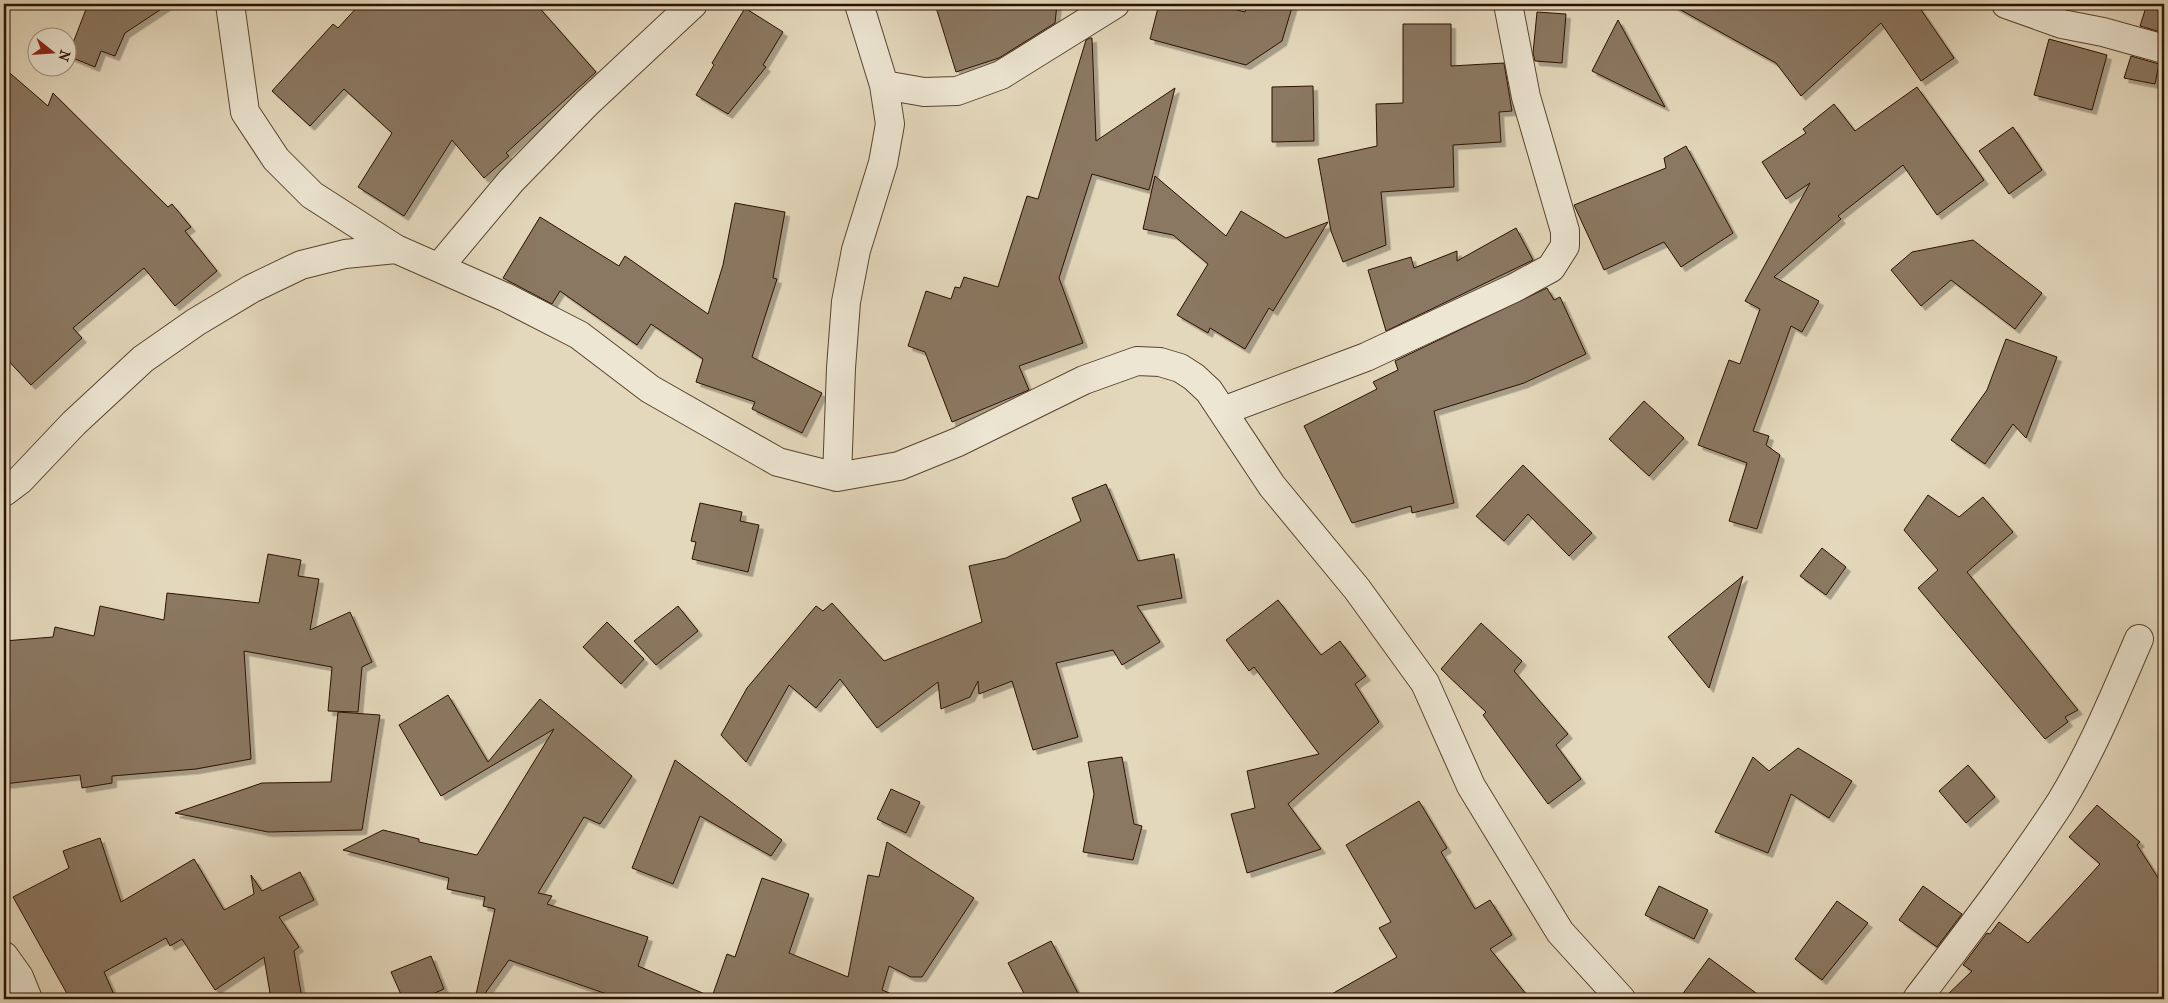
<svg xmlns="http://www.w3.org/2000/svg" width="2168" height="1003" viewBox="0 0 2168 1003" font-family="'IM FELL French Canon',serif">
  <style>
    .building { fill: #8b7862; stroke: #2a1100; filter: url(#shadow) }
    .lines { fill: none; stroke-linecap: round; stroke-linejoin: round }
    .minor-casing { stroke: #58432f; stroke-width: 30 }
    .minor { stroke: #ede6d3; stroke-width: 28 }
  </style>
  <defs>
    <filter id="shadow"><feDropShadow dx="4.5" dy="4.5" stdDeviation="0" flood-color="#0004"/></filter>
  </defs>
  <rect width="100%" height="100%" fill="#e4d8bc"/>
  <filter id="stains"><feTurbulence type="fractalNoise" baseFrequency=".004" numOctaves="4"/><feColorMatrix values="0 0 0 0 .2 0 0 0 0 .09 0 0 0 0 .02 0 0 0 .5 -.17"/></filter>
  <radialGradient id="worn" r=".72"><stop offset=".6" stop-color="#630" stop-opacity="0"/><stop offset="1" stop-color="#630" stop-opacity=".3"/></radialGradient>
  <path class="building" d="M 88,4 L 169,4 L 125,33 L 115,56 L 101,51 L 95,67 L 68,56 Z
    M 360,4 L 536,4 L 596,72 L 506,153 L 509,156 L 484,178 L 452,140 L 404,216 L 358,187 L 392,133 L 344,89 L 310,126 L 272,91 L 333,24 L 338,28 Z
    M 935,4 L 1057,4 L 1055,23 L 999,58 L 956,72 Z
    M 1159,4 L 1213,4 L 1245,12 L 1247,4 L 1293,4 L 1282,41 L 1246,65 L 1150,39 Z
    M 1670,4 L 1917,4 L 1954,58 L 1921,81 L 1881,23 L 1801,96 L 1776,63 Z
    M 2147,4 L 2164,4 L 2164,33 L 2140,26 Z
    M 745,8 L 783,32 L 763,65 L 766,67 L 728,114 L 696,95 L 714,65 L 712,63 Z
    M 1537,12 L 1566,14 L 1562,63 L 1535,61 L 1533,53 Z
    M 1618,20 L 1665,107 L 1592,71 Z
    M 1403,24 L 1451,24 L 1451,66 L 1504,63 L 1512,111 L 1499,112 L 1501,142 L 1453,145 L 1454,187 L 1381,192 L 1386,245 L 1343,262 L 1331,231 L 1318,159 L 1377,146 L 1376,104 L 1403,103 Z
    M 1090,38 L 1092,38 L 1096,141 L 1175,88 L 1149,190 L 1092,174 L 1059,278 L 1083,343 L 1019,366 L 1029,390 L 952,422 L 925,352 L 908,346 L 926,291 L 951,299 L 955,287 L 960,288 L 964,277 L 998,287 L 1027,196 L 1038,199 L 1086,40 Z
    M 2049,39 L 2107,55 L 2092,110 L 2034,95 Z
    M 2131,56 L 2159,64 L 2155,84 L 2124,78 Z
    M 4,68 L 48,106 L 53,93 L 168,207 L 172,204 L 191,227 L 185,231 L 217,271 L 175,306 L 144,268 L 73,328 L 82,338 L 31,385 L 4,356 Z
    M 1313,86 L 1314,141 L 1272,142 L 1272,87 Z
    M 1917,87 L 1984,180 L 1937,215 L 1903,165 L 1838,216 L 1841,219 L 1774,277 L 1819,301 L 1802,332 L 1791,326 L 1753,431 L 1769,436 L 1766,445 L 1780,455 L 1757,529 L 1729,521 L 1747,463 L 1698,445 L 1729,360 L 1740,364 L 1760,309 L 1745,301 L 1810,183 L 1786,199 L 1762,162 L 1806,133 L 1803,129 L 1834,104 L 1855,131 Z
    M 2013,127 L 2042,170 L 2009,194 L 1979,151 Z
    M 1686,146 L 1733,233 L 1681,267 L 1664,242 L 1604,270 L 1574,205 L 1666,168 L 1664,158 Z
    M 1155,176 L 1226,236 L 1241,211 L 1286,238 L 1328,222 L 1273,311 L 1269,308 L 1245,349 L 1210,328 L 1208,333 L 1177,315 L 1208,264 L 1173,235 L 1143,229 Z
    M 735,203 L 785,212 L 773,278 L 777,279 L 752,357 L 822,393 L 802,433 L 752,409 L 755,402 L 696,382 L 703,359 L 651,324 L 637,345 L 560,291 L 552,304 L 503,278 L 540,217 L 619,266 L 625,256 L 708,314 L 723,265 Z
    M 1516,228 L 1533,260 L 1386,331 L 1368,270 L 1411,257 L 1414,268 L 1457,251 L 1457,261 Z
    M 1973,240 L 2042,293 L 2015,329 L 1951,280 L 1921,306 L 1891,270 L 1912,252 Z
    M 1547,288 L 1554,300 L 1560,297 L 1586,354 L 1524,383 L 1434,411 L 1454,503 L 1412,513 L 1411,506 L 1352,523 L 1304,426 L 1377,389 L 1373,382 L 1398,370 L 1395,361 Z
    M 2006,339 L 2057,357 L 2026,438 L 2013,424 L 1985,464 L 1951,440 L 1987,390 Z
    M 1644,401 L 1684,438 L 1649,476 L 1609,439 Z
    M 1523,465 L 1592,533 L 1569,556 L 1528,514 L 1504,541 L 1476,516 Z
    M 1106,484 L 1138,561 L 1174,554 L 1182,598 L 1137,606 L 1160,642 L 1122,665 L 1113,650 L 1056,663 L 1078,737 L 1033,750 L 1012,681 L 979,694 L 978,681 L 970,697 L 941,709 L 938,682 L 877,728 L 840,679 L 816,708 L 789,685 L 746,762 L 721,735 L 747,688 L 816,606 L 823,611 L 832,603 L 884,661 L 982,622 L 969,566 L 1006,558 L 1081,521 L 1072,498 Z
    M 1928,495 L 1959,517 L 1983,497 L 2013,532 L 1967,572 L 2078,710 L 2065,717 L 2068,722 L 2045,739 L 1918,588 L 1938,570 L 1904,530 Z
    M 700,503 L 742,512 L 740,521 L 759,525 L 748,572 L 692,559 L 696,542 L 691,541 Z
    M 1822,548 L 1846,567 L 1826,595 L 1800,576 Z
    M 268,554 L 301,560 L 298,576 L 319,579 L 310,630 L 350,612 L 372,662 L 362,667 L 358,712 L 328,711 L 332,667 L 244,651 L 251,759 L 196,769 L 112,776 L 112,783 L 82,788 L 80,775 L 4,784 L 4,641 L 53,637 L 55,627 L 94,636 L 100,606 L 164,620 L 167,593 L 259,603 Z
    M 1743,576 L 1723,642 L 1709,688 L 1668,637 Z
    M 1278,600 L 1321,655 L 1340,641 L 1366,676 L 1355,684 L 1379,722 L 1288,804 L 1321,849 L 1247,873 L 1231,814 L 1255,808 L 1247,771 L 1319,754 L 1254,667 L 1249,671 L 1226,640 Z
    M 678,606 L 698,631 L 656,665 L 634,641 Z
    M 607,622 L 644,659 L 621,684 L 583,647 Z
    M 1481,623 L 1522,661 L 1514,671 L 1568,734 L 1556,745 L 1581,779 L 1548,804 L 1483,715 L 1486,712 L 1441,669 Z
    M 448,695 L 488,762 L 540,699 L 632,776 L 600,824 L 584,817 L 538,893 L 552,896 L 547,904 L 648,937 L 638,966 L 712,997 L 727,954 L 735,957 L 762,878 L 809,894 L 789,953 L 848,977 L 868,875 L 879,877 L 887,842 L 974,898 L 922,977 L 911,977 L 889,966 L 882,990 L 901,998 L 901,999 L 621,999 L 509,960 L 481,999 L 475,999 L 495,909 L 483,906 L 485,897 L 447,889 L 449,878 L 343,850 L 383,830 L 419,839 L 419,842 L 477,855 L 554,729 L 441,796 L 399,725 Z
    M 338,712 L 380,715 L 362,830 L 268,832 L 175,813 L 262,783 L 331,782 Z
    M 1798,748 L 1852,781 L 1829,818 L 1791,794 L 1768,853 L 1715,832 L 1753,757 L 1769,771 Z
    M 1122,757 L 1134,824 L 1142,826 L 1133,860 L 1083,852 L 1094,794 L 1088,762 Z
    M 675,760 L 782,840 L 771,856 L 700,816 L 673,884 L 632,868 Z
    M 1968,765 L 1995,797 L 1966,823 L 1939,791 Z
    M 891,789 L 920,802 L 906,833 L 877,819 Z
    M 1419,801 L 1447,848 L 1441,852 L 1475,909 L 1490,900 L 1512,935 L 1490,949 L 1530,999 L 1323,999 L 1397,957 L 1379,928 L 1391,922 L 1346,845 Z
    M 2097,805 L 2140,842 L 2137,845 L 2164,887 L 2164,999 L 1943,999 L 1972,971 L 1963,965 L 1987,933 L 1990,934 L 1999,922 L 2028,943 L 2100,864 L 2069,837 Z
    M 100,838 L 121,902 L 194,859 L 224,910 L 254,894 L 251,875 L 262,891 L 300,872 L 314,900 L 279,917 L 299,947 L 294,951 L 302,999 L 271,999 L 264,957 L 215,990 L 182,939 L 170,946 L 166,938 L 104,972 L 116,999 L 70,999 L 13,897 L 69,868 L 63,851 Z
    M 1659,886 L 1708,910 L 1694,939 L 1645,915 Z
    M 1923,886 L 1962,914 L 1937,947 L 1899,920 Z
    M 1837,901 L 1868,923 L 1822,980 L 1795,959 Z
    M 1051,941 L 1081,999 L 1027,999 L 1008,963 Z
    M 431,956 L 444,989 L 421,999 L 403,999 L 391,972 Z
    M 1709,958 L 1764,999 L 1679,999 Z"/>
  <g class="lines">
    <defs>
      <path id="minor" d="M 230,4 L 245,112 L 276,159 L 312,195 L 396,249 L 505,297 L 579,335 L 650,389 L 778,462 L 837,477 L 899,466 L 958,442 L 1084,380 L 1137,361 L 1160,362 L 1180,368 L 1194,377 L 1209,391 L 1272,486 L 1357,589 L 1425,683 L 1471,786 L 1560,932 L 1621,999
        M 2006,4 L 2062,24 L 2103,32 L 2164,49
        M 884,85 L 924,92 L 957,91 L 1001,75 L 1115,4
        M 439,267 L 511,181 L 587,103 L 693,4
        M 1223,411 L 1366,357 L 1514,288 L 1551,268 L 1565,246 L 1565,231 L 1526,97 L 1508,4
        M 837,477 L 841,368 L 846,302 L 856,250 L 883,163 L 890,124 L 884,85 L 859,4
        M 4,492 L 20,480 L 74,423 L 143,359 L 196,322 L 251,289 L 301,265 L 345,254 L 396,249
        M 4,956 L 19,977 L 28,999
        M 1917,999 C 1965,936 2017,869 2060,803 C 2092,751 2115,694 2139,639"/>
    </defs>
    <use href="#minor" class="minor-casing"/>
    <use href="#minor" class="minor"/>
  </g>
  <rect width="2168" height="1003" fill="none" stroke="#e4d8bc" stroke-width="20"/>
  <rect x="5" y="5" width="2158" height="993" fill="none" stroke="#2a1100" stroke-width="2.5"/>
  <rect x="10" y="10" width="2148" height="983" fill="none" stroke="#2a1100"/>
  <g transform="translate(52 52) rotate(107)"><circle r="24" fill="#ede6d3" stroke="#9f917f"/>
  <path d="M0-4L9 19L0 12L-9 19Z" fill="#8f2418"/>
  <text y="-8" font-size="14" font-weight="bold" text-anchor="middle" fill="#2a1100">N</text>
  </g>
  <rect width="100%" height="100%" filter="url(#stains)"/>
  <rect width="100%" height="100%" fill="url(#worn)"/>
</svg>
